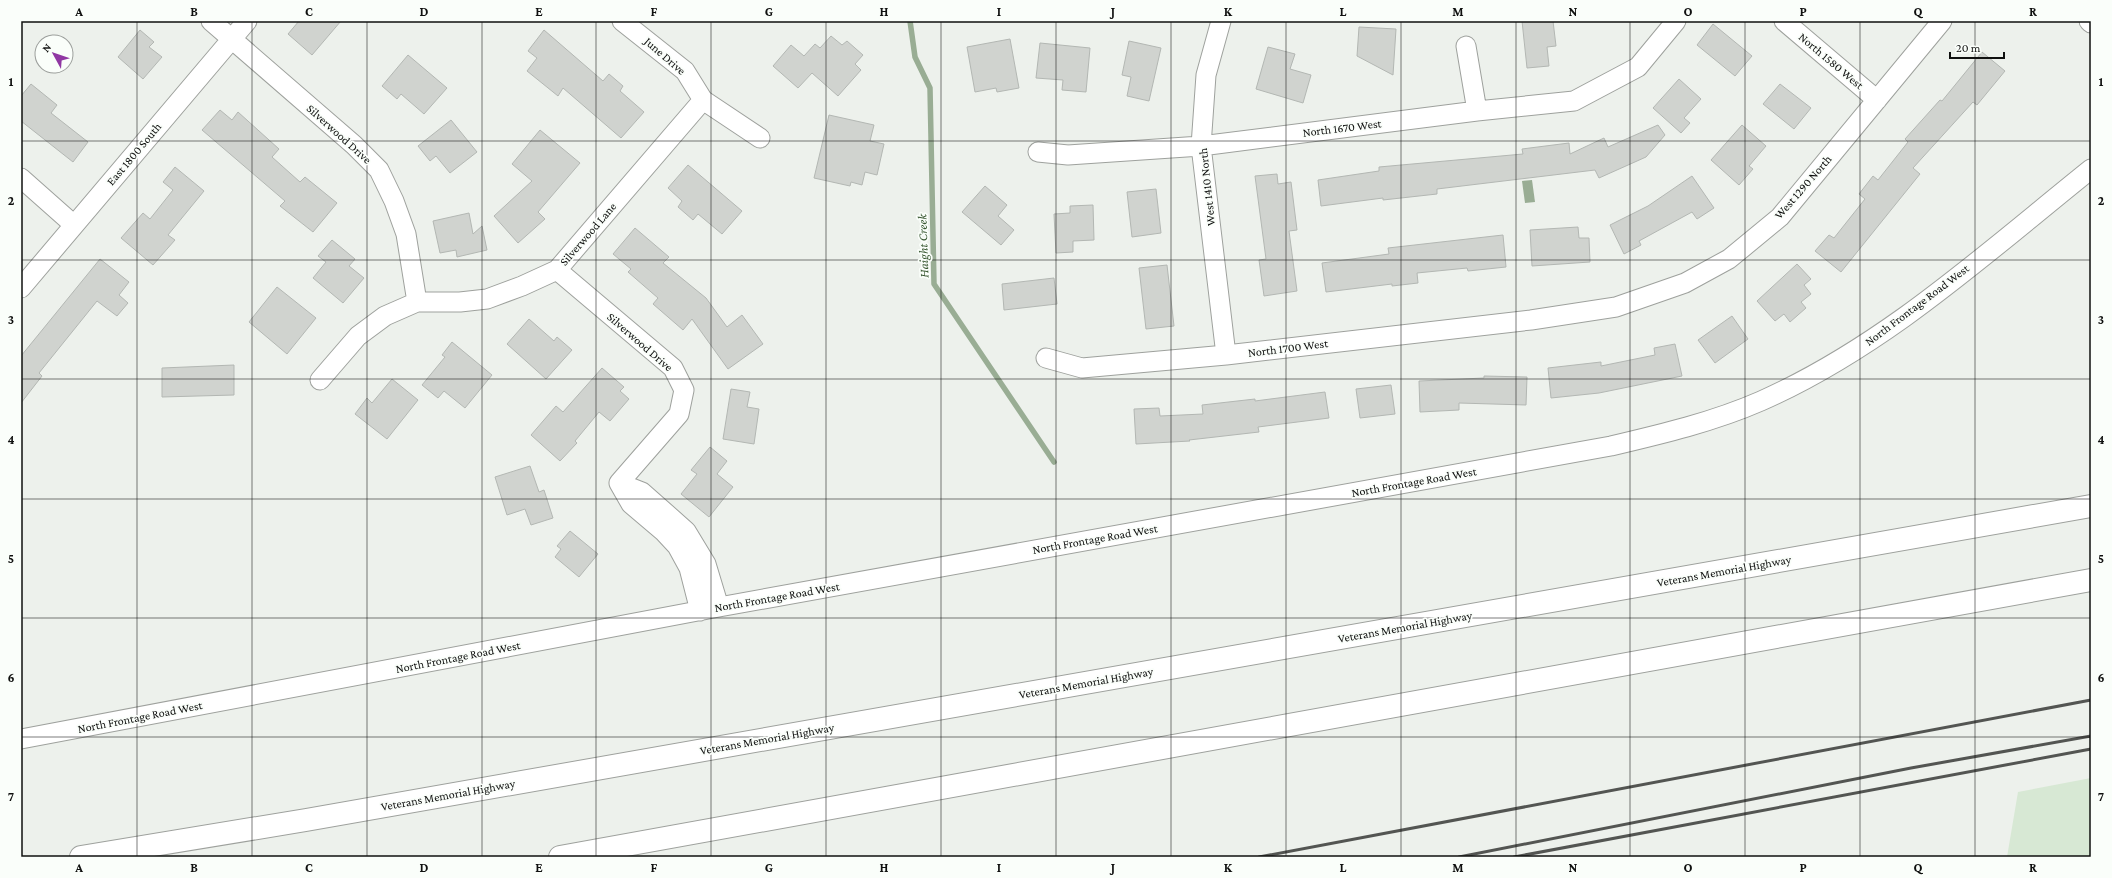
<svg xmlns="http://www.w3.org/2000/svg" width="2112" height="878" viewBox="0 0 2112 878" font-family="'Crimson Pro',serif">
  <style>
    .green { fill: #d7e8d4 }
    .water { fill: #99ad94 }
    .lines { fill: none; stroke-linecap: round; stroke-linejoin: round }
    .stream { stroke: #99ad94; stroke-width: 5.5 }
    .building { fill: #d0d3cf; stroke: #b3b7b3 }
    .minor-casing { stroke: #9ea19d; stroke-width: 21 }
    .highway-casing { stroke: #9ea19d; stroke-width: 24 }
    .minor { stroke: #fff; stroke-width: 19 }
    .highway { stroke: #fff; stroke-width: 22 }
    .rail { stroke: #535552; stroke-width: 3 }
    .grid { fill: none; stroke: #0f100f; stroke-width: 1; stroke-opacity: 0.55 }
    .labels { text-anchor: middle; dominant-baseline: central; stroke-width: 3.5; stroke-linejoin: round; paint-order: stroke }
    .street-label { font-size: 12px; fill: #0f100f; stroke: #fafefa }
    .water-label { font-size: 13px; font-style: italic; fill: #395832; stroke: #fafefa }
    .neatline { fill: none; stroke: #0f100f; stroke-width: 1.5 }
    .grid-label { font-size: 13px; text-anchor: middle; font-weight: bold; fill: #0f100f }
  </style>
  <rect width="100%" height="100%" fill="#edf1ec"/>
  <path class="green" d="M 2091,778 L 2091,857 L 2007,857 L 2018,792 Z"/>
  <path class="water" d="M 1532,180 L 1535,202 L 1525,203 L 1522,181 Z"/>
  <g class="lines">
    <path class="stream" d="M 910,21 L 915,57 L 930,88 L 934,284 L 1054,462"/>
  </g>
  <path class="building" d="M 299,21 L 341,21 L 312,55 L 288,34 Z
    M 1522,21 L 1553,21 L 1556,46 L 1547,47 L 1549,66 L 1527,68 Z
    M 1713,24 L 1752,56 L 1735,76 L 1697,45 Z
    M 1359,27 L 1396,29 L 1393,75 L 1357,56 Z
    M 140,30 L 154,42 L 149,47 L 162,57 L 143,79 L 118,57 Z
    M 544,30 L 603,81 L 609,74 L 623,86 L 620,91 L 644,112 L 621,138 L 563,88 L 558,96 L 527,71 L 537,58 L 528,51 Z
    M 831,36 L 842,45 L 847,41 L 863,55 L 855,64 L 861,70 L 838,96 L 812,73 L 798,88 L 773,66 L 791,45 L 804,56 L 815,44 L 820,48 Z
    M 1010,39 L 1019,88 L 997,92 L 996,88 L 975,92 L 967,47 Z
    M 1129,41 L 1161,48 L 1149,101 L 1127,96 L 1131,77 L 1122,75 Z
    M 1040,43 L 1090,48 L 1086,92 L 1062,90 L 1063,80 L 1036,78 Z
    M 1268,47 L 1295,54 L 1290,69 L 1311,75 L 1303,103 L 1256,89 Z
    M 1982,52 L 2005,71 L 1977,105 L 1973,102 L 1913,168 L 1920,174 L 1841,272 L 1815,251 L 1829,235 L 1834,238 L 1865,199 L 1859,194 L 1873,176 L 1878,180 L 1908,142 L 1905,139 L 1940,100 L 1942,101 Z
    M 408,55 L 447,88 L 424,114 L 401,94 L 397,99 L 382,86 Z
    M 1679,79 L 1701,99 L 1684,118 L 1690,123 L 1681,133 L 1653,108 Z
    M 31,84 L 57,105 L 51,113 L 88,142 L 73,162 L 21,121 L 21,96 Z
    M 1780,84 L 1811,108 L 1794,129 L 1763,104 Z
    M 220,110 L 232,120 L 238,112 L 279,149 L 272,157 L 300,182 L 305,177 L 337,203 L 313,232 L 280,206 L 285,201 L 202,130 Z
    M 829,115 L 874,125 L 870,141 L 884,144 L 877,175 L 865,172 L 862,185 L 851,182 L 850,186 L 814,178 Z
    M 451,120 L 477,152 L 450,173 L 436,156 L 430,161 L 418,146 Z
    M 1658,125 L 1665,135 L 1646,157 L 1599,178 L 1595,170 L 1437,189 L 1437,194 L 1383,200 L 1383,198 L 1321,206 L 1318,180 L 1379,171 L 1379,167 L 1523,154 L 1522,149 L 1569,143 L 1570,154 L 1604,138 L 1608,147 Z
    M 1742,125 L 1766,146 L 1749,166 L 1753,169 L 1739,185 L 1711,160 Z
    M 540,130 L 580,163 L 538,212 L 545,219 L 518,243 L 494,216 L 532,181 L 512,164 Z
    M 688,165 L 742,211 L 722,234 L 698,214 L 693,220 L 678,207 L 682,201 L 668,188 Z
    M 175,167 L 204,191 L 168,235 L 175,240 L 153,265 L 121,238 L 143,213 L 150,219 L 173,190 L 163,182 Z
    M 1277,174 L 1278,184 L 1291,182 L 1297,230 L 1289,231 L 1297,291 L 1264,296 L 1259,260 L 1266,259 L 1255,176 Z
    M 1692,176 L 1714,208 L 1697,219 L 1692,212 L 1639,241 L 1641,245 L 1624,254 L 1610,225 L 1648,206 Z
    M 985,186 L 1007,205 L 998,216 L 1014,230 L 1001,245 L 962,212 Z
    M 1156,189 L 1161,233 L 1132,237 L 1127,192 Z
    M 1093,205 L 1094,240 L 1073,241 L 1073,252 L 1056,253 L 1054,214 L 1070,213 L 1070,206 Z
    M 469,213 L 473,234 L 482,226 L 487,250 L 457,257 L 456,250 L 440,253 L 433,221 Z
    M 1578,227 L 1579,238 L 1589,238 L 1590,262 L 1532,266 L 1530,230 Z
    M 635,228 L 669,257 L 663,263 L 706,298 L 727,327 L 742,315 L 763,344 L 728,369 L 692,319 L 683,330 L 653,304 L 658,298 L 628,272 L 631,269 L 613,254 Z
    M 1503,235 L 1506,267 L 1468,271 L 1467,268 L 1417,273 L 1418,283 L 1392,286 L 1392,284 L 1326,292 L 1322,263 L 1389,254 L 1388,248 Z
    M 332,240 L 355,259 L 349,266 L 364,278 L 343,303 L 313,278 L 326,262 L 318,256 Z
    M 100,259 L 129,282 L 119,295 L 128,303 L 117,316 L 97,301 L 39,373 L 42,376 L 21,403 L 21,356 Z
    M 1797,264 L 1811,279 L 1804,285 L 1811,294 L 1801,302 L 1806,308 L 1790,322 L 1784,314 L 1775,321 L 1757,301 Z
    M 1167,265 L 1174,326 L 1146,329 L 1139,268 Z
    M 1054,278 L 1057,304 L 1004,310 L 1002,284 Z
    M 277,287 L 316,318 L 287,354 L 249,322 Z
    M 1732,316 L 1748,339 L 1715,363 L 1698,340 Z
    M 529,319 L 554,341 L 557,337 L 572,350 L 546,379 L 507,344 Z
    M 452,342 L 492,375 L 465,408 L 444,391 L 438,398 L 422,385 L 445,357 L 442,355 Z
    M 1675,344 L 1682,376 L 1599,393 L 1551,398 L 1548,368 L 1601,362 L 1601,366 L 1655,355 L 1654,348 Z
    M 234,365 L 234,395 L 162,397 L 162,368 Z
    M 602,368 L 624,387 L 620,391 L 629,399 L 610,421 L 599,412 L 575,441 L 577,443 L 560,461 L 531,435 L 556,406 L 563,412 Z
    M 1484,376 L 1527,377 L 1526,405 L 1459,403 L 1459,410 L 1420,412 L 1419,381 L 1484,378 Z
    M 392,379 L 418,400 L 387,439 L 355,414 L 367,398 L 372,403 Z
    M 1391,385 L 1395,414 L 1360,418 L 1356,389 Z
    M 731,389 L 750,392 L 747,407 L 759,409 L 754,444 L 723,439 Z
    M 1325,392 L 1329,418 L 1258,427 L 1259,432 L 1189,440 L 1190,441 L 1136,444 L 1134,409 L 1159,408 L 1160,416 L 1203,414 L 1202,405 L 1255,399 L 1255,401 Z
    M 710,447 L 727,461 L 717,474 L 733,487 L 709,517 L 681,494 L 697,474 L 691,470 Z
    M 530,466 L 539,492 L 544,490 L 553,518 L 531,525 L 525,509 L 507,515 L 495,477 Z
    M 570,531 L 598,554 L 579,577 L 555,557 L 561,549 L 557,546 Z"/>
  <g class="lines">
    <defs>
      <path id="minor" d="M 211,21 L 354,145 L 379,170 L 394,201 L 406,234 L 417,302
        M 622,21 L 685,71 L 703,100 L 760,138
        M 1221,21 L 1206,75 L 1201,146 L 1226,355
        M 1784,21 L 1877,100
        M 2089,21 L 2091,23
        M 1466,46 L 1477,111
        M 1038,152 L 1068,155 L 1201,146 L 1477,111 L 1574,101 L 1638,67 L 1676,21
        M 21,178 L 74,225
        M 557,270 L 673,368 L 684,390 L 679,414 L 619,483
        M 21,288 L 247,21
        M 1046,358 L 1082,368 L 1226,355 L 1531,320 L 1616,307 L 1685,283 L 1729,259 L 1780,217 L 1942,21
        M 320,380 L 358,336 L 385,316 L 417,302 L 460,302 L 487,299 L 522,286 L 557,270 L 703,100
        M 619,483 L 642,492 L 686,531 L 706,564 L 719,607
        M 619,483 L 631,504 L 664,532 L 677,546 L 689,568 L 700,611
        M 21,739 L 719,607 L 1611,446 C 1662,434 1713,422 1761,401 C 1885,346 1986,253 2091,169"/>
      <path id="highway" d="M 81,857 L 306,820 L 2091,506
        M 560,857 L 2091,580"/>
    </defs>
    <use href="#minor" class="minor-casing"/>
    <use href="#highway" class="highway-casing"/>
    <use href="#minor" class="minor"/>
    <use href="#highway" class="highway"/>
    <path class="rail" d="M 1259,857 L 2091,700
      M 1459,857 L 1911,768 L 2091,736
      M 1514,857 L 2091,749"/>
  </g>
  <path class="grid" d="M 137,21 L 137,857M 252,21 L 252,857M 367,21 L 367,857M 482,21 L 482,857M 596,21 L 596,857M 711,21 L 711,857M 826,21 L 826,857M 941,21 L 941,857M 1056,21 L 1056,857M 1171,21 L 1171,857M 1286,21 L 1286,857M 1401,21 L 1401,857M 1516,21 L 1516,857M 1630,21 L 1630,857M 1745,21 L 1745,857M 1860,21 L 1860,857M 1975,21 L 1975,857M 21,141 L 2091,141M 21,260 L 2091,260M 21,379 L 2091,379M 21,499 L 2091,499M 21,618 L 2091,618M 21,737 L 2091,737"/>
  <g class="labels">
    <g class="street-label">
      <text transform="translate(665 56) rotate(41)">June Drive</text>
      <text transform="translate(1831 61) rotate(40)">North 1580 West</text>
      <text transform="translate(1342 128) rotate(-7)">North 1670 West</text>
      <text transform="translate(339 134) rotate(42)">Silverwood Drive</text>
      <text transform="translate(134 154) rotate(-50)">East 1800 South</text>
      <text transform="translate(1207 187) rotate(-96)">West 1410 North</text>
      <text transform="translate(1803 187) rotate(-49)">West 1290 North</text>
      <text transform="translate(588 234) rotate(-49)">Silverwood Lane</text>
      <text transform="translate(1917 305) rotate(-37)">North Frontage Road West</text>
      <text transform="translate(640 342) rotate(41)">Silverwood Drive</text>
      <text transform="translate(1288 348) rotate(-7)">North 1700 West</text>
      <text transform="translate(1414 482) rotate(-10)">North Frontage Road West</text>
      <text transform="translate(1095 539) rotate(-10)">North Frontage Road West</text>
      <text transform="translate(1724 571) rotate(-10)">Veterans Memorial Highway</text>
      <text transform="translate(777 597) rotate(-10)">North Frontage Road West</text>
      <text transform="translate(1405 627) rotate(-10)">Veterans Memorial Highway</text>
      <text transform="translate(458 657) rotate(-11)">North Frontage Road West</text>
      <text transform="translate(1086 683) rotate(-10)">Veterans Memorial Highway</text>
      <text transform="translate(140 717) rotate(-11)">North Frontage Road West</text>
      <text transform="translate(767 739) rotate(-10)">Veterans Memorial Highway</text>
      <text transform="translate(448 795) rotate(-10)">Veterans Memorial Highway</text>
    </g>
    <g class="water-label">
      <text transform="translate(923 246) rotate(-92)">Haight Creek</text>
    </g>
  </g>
  <rect width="2112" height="878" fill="none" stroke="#fafefa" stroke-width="44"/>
  <g transform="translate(54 54) rotate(310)"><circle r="19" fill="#fafefa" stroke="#9c9f9c"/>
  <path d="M0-3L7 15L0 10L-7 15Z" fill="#9037a3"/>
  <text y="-6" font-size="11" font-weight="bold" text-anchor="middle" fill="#0f100f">N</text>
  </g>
  <path d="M1950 52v6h54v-6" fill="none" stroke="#0f100f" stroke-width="2"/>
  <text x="1956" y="52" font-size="12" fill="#0f100f" stroke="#fafefa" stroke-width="3" paint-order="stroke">20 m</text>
  <rect x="22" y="22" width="2068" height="834" class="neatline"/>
  <g class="grid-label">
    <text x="79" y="16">A</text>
    <text x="194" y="16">B</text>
    <text x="309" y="16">C</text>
    <text x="424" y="16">D</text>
    <text x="539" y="16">E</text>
    <text x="654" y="16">F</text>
    <text x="769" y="16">G</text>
    <text x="884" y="16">H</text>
    <text x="999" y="16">I</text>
    <text x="1113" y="16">J</text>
    <text x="1228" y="16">K</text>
    <text x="1343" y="16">L</text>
    <text x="1458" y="16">M</text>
    <text x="1573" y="16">N</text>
    <text x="1688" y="16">O</text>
    <text x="1803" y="16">P</text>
    <text x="1918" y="16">Q</text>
    <text x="2033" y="16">R</text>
    <text x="11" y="86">1</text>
    <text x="2101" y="86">1</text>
    <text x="11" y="205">2</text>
    <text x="2101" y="205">2</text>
    <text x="11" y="324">3</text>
    <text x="2101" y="324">3</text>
    <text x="11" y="444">4</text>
    <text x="2101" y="444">4</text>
    <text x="11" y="563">5</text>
    <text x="2101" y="563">5</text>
    <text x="11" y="682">6</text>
    <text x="2101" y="682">6</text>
    <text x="11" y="801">7</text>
    <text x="2101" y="801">7</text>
    <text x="79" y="872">A</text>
    <text x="194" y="872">B</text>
    <text x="309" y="872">C</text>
    <text x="424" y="872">D</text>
    <text x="539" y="872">E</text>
    <text x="654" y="872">F</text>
    <text x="769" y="872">G</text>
    <text x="884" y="872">H</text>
    <text x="999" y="872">I</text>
    <text x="1113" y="872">J</text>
    <text x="1228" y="872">K</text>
    <text x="1343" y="872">L</text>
    <text x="1458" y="872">M</text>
    <text x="1573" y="872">N</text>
    <text x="1688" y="872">O</text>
    <text x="1803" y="872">P</text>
    <text x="1918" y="872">Q</text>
    <text x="2033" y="872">R</text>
  </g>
</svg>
